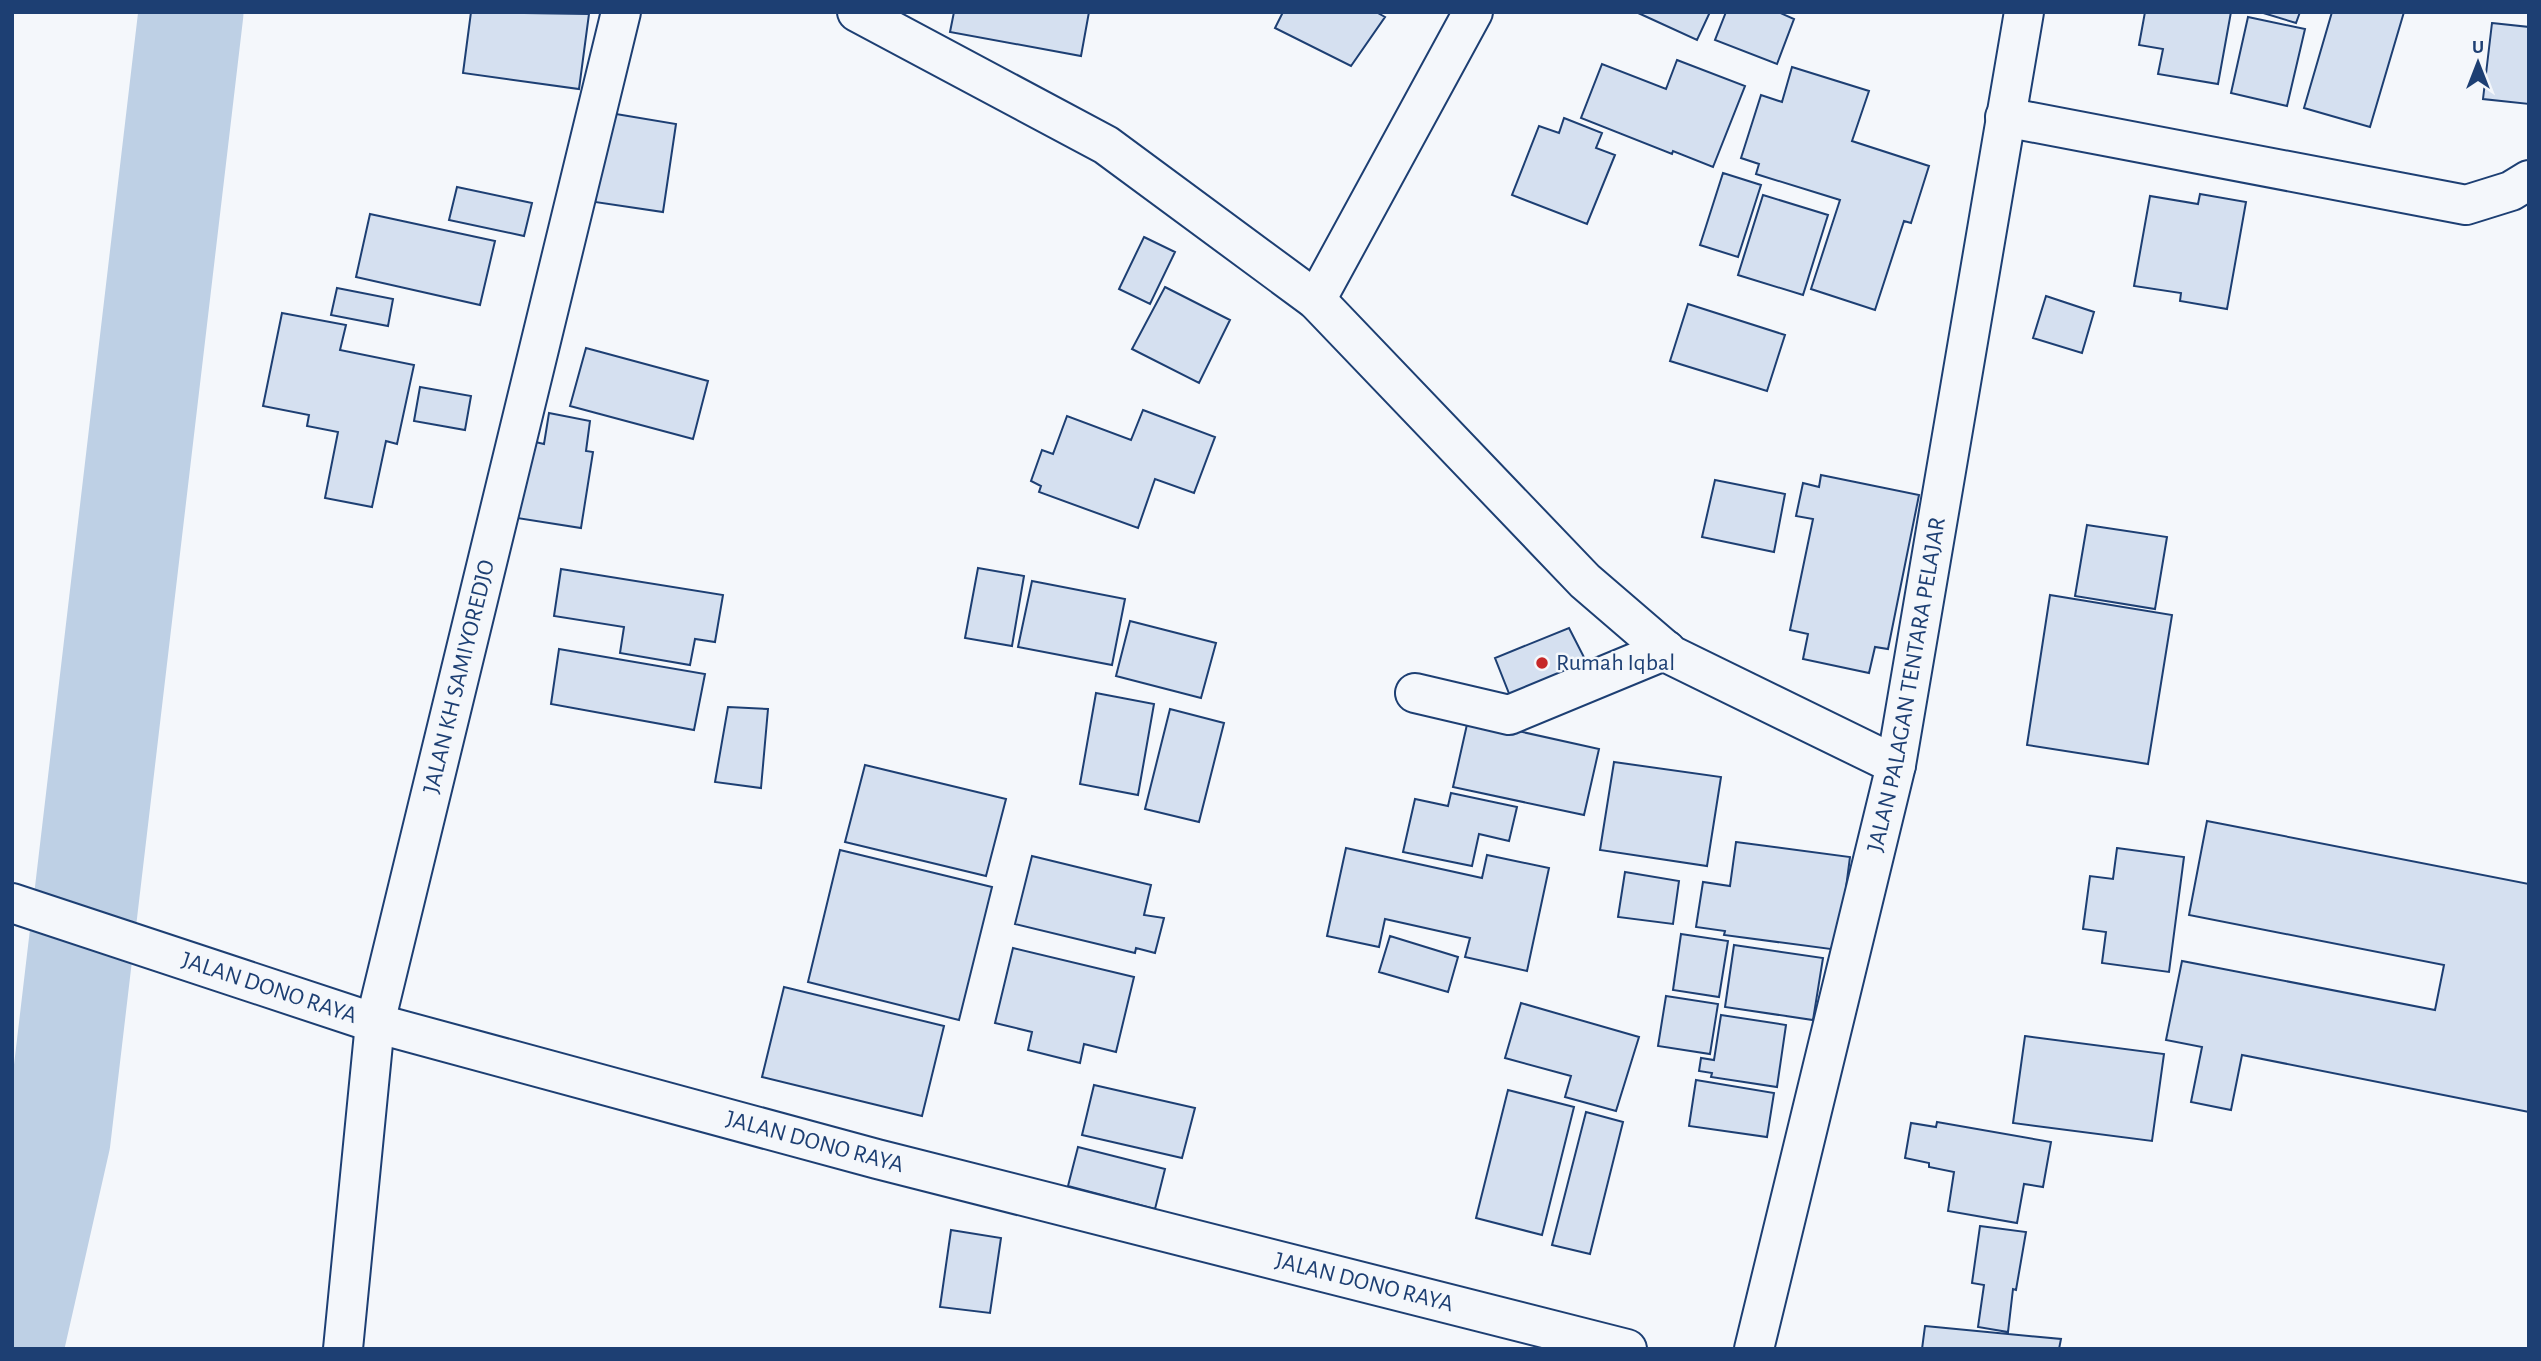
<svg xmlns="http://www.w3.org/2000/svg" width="2541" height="1361" viewBox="0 0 2541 1361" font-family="'Alegreya Sans',sans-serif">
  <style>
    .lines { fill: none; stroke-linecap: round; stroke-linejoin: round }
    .river { stroke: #bed0e5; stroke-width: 105 }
    .building { fill: #d5e0f0; stroke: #1d3f73; stroke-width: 2 }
    .street-casing { stroke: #1d3f73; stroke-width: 42 }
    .primary-casing { stroke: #1d3f73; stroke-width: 42 }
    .street { stroke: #f4f7fb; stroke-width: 38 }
    .primary { stroke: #f4f7fb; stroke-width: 38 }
    .poi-dot { fill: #c62828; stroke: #f4f7fb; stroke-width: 2.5 }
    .labels { text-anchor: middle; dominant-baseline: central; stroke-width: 5; stroke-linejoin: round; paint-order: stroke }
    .poi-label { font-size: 24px; fill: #1d3f73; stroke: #f4f7fb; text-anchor: start }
    .street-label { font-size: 24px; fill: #1d3f73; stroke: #f4f7fb }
  </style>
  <rect width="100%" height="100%" fill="#f4f7fb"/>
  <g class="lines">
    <path class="river" d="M 12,1343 L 58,1140 L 191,12"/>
  </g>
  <path class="building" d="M 471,12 L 589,14 L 579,89 L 463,73 Z
    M 954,12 L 1089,12 L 1081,56 L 950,32 Z
    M 1283,12 L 1376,12 L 1385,17 L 1351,66 L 1275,28 Z
    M 1636,12 L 1710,12 L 1697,40 Z
    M 1726,12 L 1778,12 L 1794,19 L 1777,64 L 1715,40 Z
    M 2145,12 L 2231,12 L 2218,84 L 2158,74 L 2163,49 L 2139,45 Z
    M 2260,12 L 2300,12 L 2296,23 Z
    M 2332,12 L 2404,12 L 2370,127 L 2304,108 Z
    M 2248,17 L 2305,29 L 2287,106 L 2231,93 Z
    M 2492,23 L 2529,27 L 2529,104 L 2483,99 Z
    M 1677,60 L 1745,86 L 1713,167 L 1673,151 L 1672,154 L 1581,118 L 1602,64 L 1666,89 Z
    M 1792,67 L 1869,91 L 1852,141 L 1929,166 L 1911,223 L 1904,221 L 1875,310 L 1811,289 L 1840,200 L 1756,174 L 1759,164 L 1741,158 L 1761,95 L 1782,102 Z
    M 610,113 L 676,124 L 663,212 L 595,202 Z
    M 1564,118 L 1602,133 L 1596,148 L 1615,155 L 1587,224 L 1512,195 L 1539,126 L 1559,133 Z
    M 1723,173 L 1761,185 L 1738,257 L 1700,245 Z
    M 457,187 L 532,203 L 524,236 L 449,220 Z
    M 2200,194 L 2246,202 L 2227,309 L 2180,301 L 2181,293 L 2134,286 L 2150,196 L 2198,204 Z
    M 1763,195 L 1828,215 L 1803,295 L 1738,275 Z
    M 370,214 L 495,241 L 480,305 L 356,277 Z
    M 1144,237 L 1175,252 L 1150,304 L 1119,289 Z
    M 1165,287 L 1230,320 L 1199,383 L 1132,349 Z
    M 337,288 L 393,299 L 388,326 L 331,315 Z
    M 2046,296 L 2094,312 L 2082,353 L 2033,338 Z
    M 1688,304 L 1785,335 L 1767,391 L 1670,361 Z
    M 282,313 L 346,325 L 340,350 L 414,365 L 397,444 L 386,441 L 372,507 L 325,498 L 338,432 L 307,426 L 309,415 L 263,406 Z
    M 586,348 L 708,381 L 693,439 L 570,406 Z
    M 420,387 L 471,396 L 465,430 L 414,421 Z
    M 1143,410 L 1215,437 L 1194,493 L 1155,479 L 1138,528 L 1039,492 L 1041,486 L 1031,481 L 1042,450 L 1053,454 L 1067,416 L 1131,440 Z
    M 549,413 L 590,421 L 586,451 L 593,452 L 581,528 L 517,518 L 531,441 L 544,444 Z
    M 1821,475 L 1919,495 L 1888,649 L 1875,647 L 1869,673 L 1803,659 L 1808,634 L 1790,630 L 1813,519 L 1796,516 L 1803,483 L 1819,487 Z
    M 1715,480 L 1785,494 L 1774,552 L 1702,537 Z
    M 2087,525 L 2167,537 L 2155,609 L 2075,596 Z
    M 978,568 L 1024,576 L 1012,646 L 965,638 Z
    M 561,569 L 723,595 L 715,642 L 695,639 L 690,665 L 620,653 L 624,627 L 554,616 Z
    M 1032,581 L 1125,599 L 1112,665 L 1018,647 Z
    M 2050,595 L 2172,615 L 2148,764 L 2027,745 Z
    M 1130,621 L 1216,643 L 1201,698 L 1116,676 Z
    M 1569,628 L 1590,669 L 1512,701 L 1495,658 Z
    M 559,649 L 705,674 L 694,730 L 551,704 Z
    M 1096,693 L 1154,704 L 1138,795 L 1080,784 Z
    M 728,707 L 768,709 L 761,788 L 715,782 Z
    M 1170,709 L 1224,723 L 1199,822 L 1145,809 Z
    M 1468,720 L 1599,749 L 1584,815 L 1453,787 Z
    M 1614,762 L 1721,777 L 1707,866 L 1600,850 Z
    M 865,765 L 1006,799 L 986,876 L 845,842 Z
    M 1451,793 L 1517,807 L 1509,841 L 1479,834 L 1472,866 L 1403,852 L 1415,799 L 1448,806 Z
    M 2207,821 L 2529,884 L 2529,1112 L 2242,1055 L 2231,1110 L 2191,1102 L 2202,1047 L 2166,1040 L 2182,961 L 2435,1010 L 2444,965 L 2189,915 Z
    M 1736,842 L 1850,857 L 1838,950 L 1724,935 L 1725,931 L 1696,927 L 1703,882 L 1730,886 Z
    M 1346,848 L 1482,878 L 1487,855 L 1549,868 L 1527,971 L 1465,957 L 1470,938 L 1385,919 L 1379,947 L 1327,936 Z
    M 2117,848 L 2184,857 L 2169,972 L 2102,963 L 2106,932 L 2083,929 L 2090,876 L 2113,879 Z
    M 840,850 L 992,887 L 959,1020 L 808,982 Z
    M 1032,856 L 1151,885 L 1144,915 L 1164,918 L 1155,953 L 1136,948 L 1135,953 L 1015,924 Z
    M 1625,872 L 1679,881 L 1673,924 L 1618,917 Z
    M 1681,934 L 1728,941 L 1719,997 L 1673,990 Z
    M 1390,936 L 1458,957 L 1448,992 L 1379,972 Z
    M 1734,945 L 1823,958 L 1813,1020 L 1725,1007 Z
    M 1013,948 L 1134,977 L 1116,1052 L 1084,1044 L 1080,1063 L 1028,1050 L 1032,1032 L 995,1023 Z
    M 784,987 L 944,1026 L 922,1116 L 762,1077 Z
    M 1666,996 L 1718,1004 L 1710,1054 L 1658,1046 Z
    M 1521,1003 L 1639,1037 L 1616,1111 L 1565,1097 L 1571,1076 L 1505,1058 Z
    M 1721,1015 L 1786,1025 L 1777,1087 L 1711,1077 L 1712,1073 L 1699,1071 L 1701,1058 L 1714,1060 Z
    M 2025,1036 L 2164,1054 L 2152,1141 L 2013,1123 Z
    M 1696,1080 L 1774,1093 L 1767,1137 L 1689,1126 Z
    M 1094,1085 L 1195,1108 L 1182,1158 L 1082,1135 Z
    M 1508,1090 L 1574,1107 L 1542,1235 L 1476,1218 Z
    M 1586,1112 L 1623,1122 L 1590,1254 L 1552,1245 Z
    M 1937,1122 L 2051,1142 L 2043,1187 L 2024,1184 L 2017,1223 L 1948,1211 L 1954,1172 L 1929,1167 L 1929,1163 L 1905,1158 L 1911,1123 L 1936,1127 Z
    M 1078,1147 L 1165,1169 L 1155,1209 L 1068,1186 Z
    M 1980,1226 L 2026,1232 L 2016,1290 L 2013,1289 L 2008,1332 L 1978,1327 L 1984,1285 L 1972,1283 Z
    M 951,1230 L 1001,1238 L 990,1313 L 940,1307 Z
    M 1925,1326 L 2061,1339 L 2059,1349 L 1922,1349 Z"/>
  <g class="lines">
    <defs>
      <g id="street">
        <path d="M 857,12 L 1106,145 L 1316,300 L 1585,581 L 1671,655 L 1896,765"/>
        <path d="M 2005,117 L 2466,205 L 2511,191 L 2529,180"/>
        <path d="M 1316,300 L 1473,12"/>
        <path d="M 1415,693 L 1509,715 L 1666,650"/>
        <path id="s1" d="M 12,903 L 375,1023 L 877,1159 L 1627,1349"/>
        <path id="s2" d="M 343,1349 L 375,1023 L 621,12"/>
      </g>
      <g id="primary">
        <path id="s3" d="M 1754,1349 L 1896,765 L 2024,12"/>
      </g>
    </defs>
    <use href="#street" class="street-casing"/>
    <use href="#primary" class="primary-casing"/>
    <use href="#street" class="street"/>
    <use href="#primary" class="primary"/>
  </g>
  <circle class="poi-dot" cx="1542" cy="663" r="7"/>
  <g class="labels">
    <g class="poi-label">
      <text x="1556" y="663">Rumah Iqbal</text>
    </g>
    <g class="street-label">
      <text stroke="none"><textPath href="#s2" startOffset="684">JALAN KH SAMIYOREDJO</textPath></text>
      <text stroke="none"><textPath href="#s3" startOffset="682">JALAN PALAGAN TENTARA PELAJAR</textPath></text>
      <text stroke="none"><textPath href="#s1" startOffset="271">JALAN DONO RAYA</textPath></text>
      <text stroke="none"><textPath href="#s1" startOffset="838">JALAN DONO RAYA</textPath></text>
      <text stroke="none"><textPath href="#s1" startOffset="1405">JALAN DONO RAYA</textPath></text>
    </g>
  </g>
  <rect width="2541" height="1361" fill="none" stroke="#1d3f73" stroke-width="28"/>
  <g transform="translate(2478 63)" stroke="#f4f7fb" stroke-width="5" paint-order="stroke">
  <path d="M0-5L12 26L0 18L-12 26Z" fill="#1d3f73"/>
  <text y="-10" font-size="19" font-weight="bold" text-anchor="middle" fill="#1d3f73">U</text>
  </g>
</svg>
